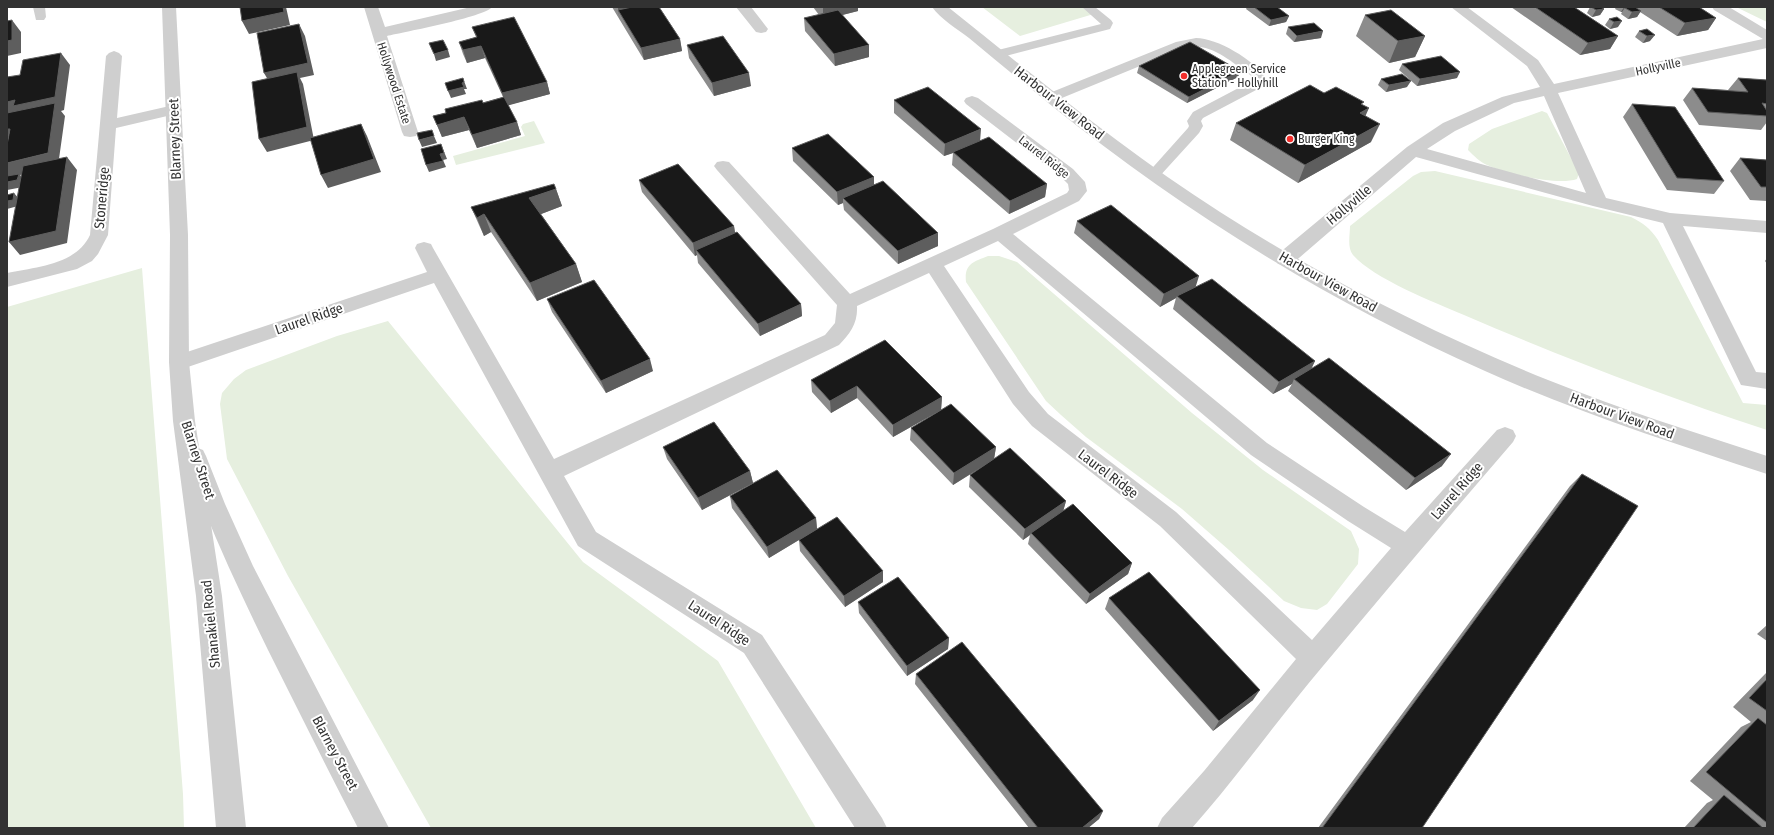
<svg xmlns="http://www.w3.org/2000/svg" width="1774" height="835" viewBox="0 0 1774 835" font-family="'Fira Sans Condensed',sans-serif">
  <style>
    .green { fill: #e6efdf }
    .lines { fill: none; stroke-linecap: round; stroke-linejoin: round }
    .service { fill: #cfcfcf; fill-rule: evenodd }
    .minor { fill: #cfcfcf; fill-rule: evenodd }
    .tertiary { fill: #cfcfcf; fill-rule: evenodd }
    .wall { fill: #8c8c8c }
    .shaded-wall { fill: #5e5e5e }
    .building { fill: #191919; stroke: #5e5e5e }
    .poi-dot { fill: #f22d2a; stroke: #fff; stroke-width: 1.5 }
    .labels { text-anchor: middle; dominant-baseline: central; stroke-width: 4; stroke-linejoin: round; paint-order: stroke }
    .far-street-label { font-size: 12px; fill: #323232; stroke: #fff }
    .far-poi-label { font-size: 12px; fill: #323232; stroke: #fff; text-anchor: start }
    .street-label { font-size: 14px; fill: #323232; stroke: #fff }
  </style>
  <rect width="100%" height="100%" fill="#fff"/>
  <path class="green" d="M 982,7 L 1089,7 L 1097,13 L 1020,36 Z
    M 1736,7 L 1767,7 L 1767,22 Z
    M 1542,111 L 1547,113 L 1579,173 L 1577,179 C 1558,186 1507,174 1487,165 C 1480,162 1474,156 1468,150 L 1469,144 L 1492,129 Z
    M 534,121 L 545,143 L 456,165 L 453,156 L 525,136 L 521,127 L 523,124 Z
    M 1435,171 L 1631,217 C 1643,223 1650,228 1658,240 L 1743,403 L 1767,405 L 1767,430 C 1664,396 1564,358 1464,315 C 1434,302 1374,279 1353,255 C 1347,248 1350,235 1350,226 L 1413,176 L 1421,172 Z
    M 988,256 L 999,256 L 1017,262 L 1192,413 L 1263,470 L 1351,531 L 1359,549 L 1358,564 L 1327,604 L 1317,610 L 1301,608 L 1284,601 L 1229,550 L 1182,509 L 1086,437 L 1061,415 L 1046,401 L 966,282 C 964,264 973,262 988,256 Z
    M 142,268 L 183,794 L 184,828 L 7,828 L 7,307 Z
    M 388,321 L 583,562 L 718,661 L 816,828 L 431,828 L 288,576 L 227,459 L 220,404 L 222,393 L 234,379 L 246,370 L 337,336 Z"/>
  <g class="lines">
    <path class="service" d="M 33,7 L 45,7 L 46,17 L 44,20 L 36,20 Z
      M 1082,7 L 1095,7 L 1111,20 L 1113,23 L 1110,29 L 998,58 L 994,57 L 992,54 L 994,51 L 1101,24 Z
      M 1196,38 C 1217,38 1254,60 1265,77 L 1258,89 L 1203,118 L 1201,121 L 1203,126 L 1199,133 L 1158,178 L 1153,179 L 1148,178 L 1146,175 L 1188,128 L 1189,126 L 1187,121 L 1193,112 L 1248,83 L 1252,77 L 1249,74 C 1230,61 1209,41 1184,48 L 1057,100 L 1047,100 L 1045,97 L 1047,94 L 1176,42 Z"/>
    <path class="minor" d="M 364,7 L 378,7 L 385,27 L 471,7 L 492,7 C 485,17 404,32 387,36 L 418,132 L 416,136 L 410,137 L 404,136 L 402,132 Z
      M 736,7 L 751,7 L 768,29 L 766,32 L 761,33 L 756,32 Z
      M 1451,7 L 1467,7 L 1538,60 L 1554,84 L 1763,39 L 1714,10 L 1712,7 L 1729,7 L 1767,30 L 1767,48 L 1558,93 L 1606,198 L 1670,213 L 1767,221 L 1767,233 L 1683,226 L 1756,372 L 1767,373 L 1767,389 L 1741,385 L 1663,223 L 1593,206 L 1416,157 L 1292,264 L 1285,265 L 1278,264 L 1275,259 L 1278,254 L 1407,147 L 1443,123 L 1502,97 L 1540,87 L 1527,66 ZM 1544,96 L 1586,193 L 1427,149 L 1455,131 L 1514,103 Z
      M 114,51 L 119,53 L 122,56 L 117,118 L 174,105 L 180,107 L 182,110 L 180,113 L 116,128 L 108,235 L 98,254 L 92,261 L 77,269 L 7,287 L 7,273 C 36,267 76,265 90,235 L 106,56 L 109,53 Z
      M 972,96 L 978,98 L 1073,169 L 1085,182 L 1087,191 L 1079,201 L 1013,234 L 1267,443 L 1364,507 L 1405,532 L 1497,430 L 1505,427 L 1513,430 L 1516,436 L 1513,442 C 1449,516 1386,591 1323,666 C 1278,719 1238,776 1192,828 L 1157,828 L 1162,818 L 1204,771 L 1296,659 L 1160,526 L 1032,426 L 1013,404 L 929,273 L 857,306 C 858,323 850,334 839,345 L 564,476 L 596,532 L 762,635 L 882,818 L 887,828 L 855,828 L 744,653 L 578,546 L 434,283 L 179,370 L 172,367 L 169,362 L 172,357 L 427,272 L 415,248 L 417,244 L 424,242 L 431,244 L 433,248 L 554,459 L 825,335 L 835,323 L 837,305 L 717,170 L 714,166 L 717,162 L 723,161 L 729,162 L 850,294 L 993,229 L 1067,193 L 1069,190 L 1068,184 L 1061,177 L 966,104 L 964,101 L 966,98 ZM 998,241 L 1251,455 L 1348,521 L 1391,548 L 1312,640 L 1176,512 L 1048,414 L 1029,392 L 944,266 Z
      M 195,447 L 203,450 L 206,456 L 225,504 L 253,566 L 389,828 L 358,828 C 327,769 298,709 268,650 C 237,586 207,523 184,456 L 187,450 Z"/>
    <path class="tertiary" d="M 162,7 L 176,7 L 188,235 L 189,362 L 195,421 L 222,596 L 246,828 L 216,828 L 196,596 L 173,421 L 169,362 L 170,235 Z
      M 932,7 L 948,7 C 1037,78 1124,151 1220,212 C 1324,278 1434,334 1548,380 C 1620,409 1693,432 1767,456 L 1767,474 C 1672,443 1576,412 1485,371 C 1327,301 1186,213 1052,106 C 1024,83 996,61 969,38 C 957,29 941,19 932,7 Z"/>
  </g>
  <path class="wall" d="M 612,7 L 659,7 L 680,39 L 682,51 L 644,60 Z
    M 813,7 L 858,7 L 858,11 L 842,15 L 869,45 L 869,57 L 835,66 L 805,31 L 804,18 L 819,15 Z
    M 1247,7 L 1277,7 L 1289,16 L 1286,22 L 1269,26 L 1246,9 Z
    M 1511,7 L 1574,7 L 1618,36 L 1610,49 L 1580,55 Z
    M 1590,7 L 1601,7 L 1604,9 L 1600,15 L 1592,17 L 1587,13 Z
    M 1616,7 L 1699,7 L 1716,18 L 1708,30 L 1677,36 L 1640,12 L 1637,17 L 1628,19 L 1621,14 L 1622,12 L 1621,12 L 1615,9 Z
    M 1365,15 L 1425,36 L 1415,57 L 1389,63 L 1356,36 Z
    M 1617,17 L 1618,27 L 1610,29 L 1605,25 L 1609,19 Z
    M 472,27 L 547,82 L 550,94 L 508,105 L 517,122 L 521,135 L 477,148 L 469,130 L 442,137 L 433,116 L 503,97 L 485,58 L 467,63 L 463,54 L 459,42 L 476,37 Z
    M 1288,27 L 1321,38 L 1294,42 L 1286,34 Z
    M 1647,29 L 1650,41 L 1643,43 L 1635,37 L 1639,31 Z
    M 687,45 L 751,86 L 714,96 L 689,58 Z
    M 1402,64 L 1457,78 L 1417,86 L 1399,70 Z
    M 1139,66 L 1240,71 L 1238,77 L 1187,103 L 1137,73 Z
    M 1738,78 L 1767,80 L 1767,122 L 1761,130 L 1699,125 L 1683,100 L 1692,88 L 1728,90 Z
    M 1381,79 L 1407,87 L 1386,92 L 1378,85 Z
    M 1324,93 L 1366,116 L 1371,142 L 1298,183 L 1230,140 L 1236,123 Z
    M 894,100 L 980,141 L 1047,184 L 1045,197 L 1009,214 L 952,165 L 953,153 L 944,156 L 894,113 Z
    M 1632,104 L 1724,181 L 1714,194 L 1667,190 L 1623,117 Z
    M 792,148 L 874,177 L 874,185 L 938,246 L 898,264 L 844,210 L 843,203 L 838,205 L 793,161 Z
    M 1740,158 L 1767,160 L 1767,201 L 1750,200 L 1730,171 Z
    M 639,180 L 734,226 L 735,233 L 801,304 L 802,316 L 760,336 L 698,263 L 697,255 L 695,256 L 642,192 Z
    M 556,189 L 562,206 L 541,214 L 576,264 L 582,282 L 537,301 L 491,232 L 484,236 L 479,225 L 471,207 Z
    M 1077,221 L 1195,287 L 1315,361 L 1311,368 L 1442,466 L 1406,490 L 1288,391 L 1292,384 L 1273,394 L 1173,309 L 1176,298 L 1160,307 L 1074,233 Z
    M 1767,258 L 1767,264 L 1765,261 Z
    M 547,299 L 653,371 L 606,393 L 552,312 Z
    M 811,380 L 942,397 L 941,410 L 893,437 L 857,398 L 831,413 L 812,392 Z
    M 911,428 L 996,447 L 994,459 L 1066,501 L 1063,511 L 1132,563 L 1128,574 L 1086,604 L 1028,544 L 1030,535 L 1023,540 L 969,487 L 970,475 L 979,469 L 953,485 L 910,440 Z
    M 663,447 L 750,471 L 753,483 L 702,510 L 667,459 Z
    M 1582,474 L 1422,828 L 1318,828 L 1570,486 Z
    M 730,496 L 816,518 L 817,529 L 883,582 L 845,607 L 800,551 L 799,540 L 769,558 L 732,508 Z
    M 1109,598 L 1253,700 L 1213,731 L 1105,609 Z
    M 858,602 L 949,638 L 948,649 L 907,676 L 859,613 Z
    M 1767,625 L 1767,641 L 1757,634 Z
    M 1767,672 L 1767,828 L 1684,828 L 1707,803 L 1713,800 L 1690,781 L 1741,727 L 1751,722 L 1733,707 Z
    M 916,674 L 1103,811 L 1099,819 L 1088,828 L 1029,828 L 915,684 Z"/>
  <path class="shaded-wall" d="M 283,7 L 286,7 L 290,25 L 249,34 L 242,21 Z
    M 624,7 L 654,7 L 618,10 L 620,21 L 618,8 Z
    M 823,7 L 858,7 L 858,11 L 823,20 Z
    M 1624,7 L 1631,7 L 1625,8 L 1622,12 L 1621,12 Z
    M 1604,9 L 1600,15 L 1592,17 L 1596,10 Z
    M 1641,11 L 1637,17 L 1628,19 L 1632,12 Z
    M 1289,16 L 1286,22 L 1269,26 L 1271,20 Z
    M 1716,18 L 1708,30 L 1677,36 L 1685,23 Z
    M 12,20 L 21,32 L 21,53 L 7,56 L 7,41 Z
    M 1622,21 L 1618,27 L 1610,29 L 1614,22 Z
    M 299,24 L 305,36 L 314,75 L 300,78 L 303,84 L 314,140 L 267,152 L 259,139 L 271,85 L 264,73 Z
    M 1323,31 L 1321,38 L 1294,42 L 1297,36 Z
    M 1655,35 L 1650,41 L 1643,43 L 1647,36 Z
    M 1425,36 L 1415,57 L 1389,63 L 1398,41 Z
    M 1618,36 L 1610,49 L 1580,55 L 1588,43 Z
    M 680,39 L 682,51 L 644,60 L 641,48 Z
    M 869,45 L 869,57 L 835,66 L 834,54 Z
    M 481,46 L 485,58 L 467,63 L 463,50 Z
    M 448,50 L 450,57 L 436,61 L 434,54 Z
    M 61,53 L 70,65 L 64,110 L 61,111 L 65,116 L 58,166 L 20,175 L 24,181 L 23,187 L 7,190 L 7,163 L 48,153 L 7,116 L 7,102 Z
    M 1240,71 L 1238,77 L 1187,103 L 1189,97 Z
    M 1460,72 L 1457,78 L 1417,86 L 1420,79 Z
    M 749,73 L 751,86 L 714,96 L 712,83 Z
    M 463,78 L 467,89 L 464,89 L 466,94 L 451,98 L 448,91 L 462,83 Z
    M 1411,81 L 1407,87 L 1386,92 L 1389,85 Z
    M 547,82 L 550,94 L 506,106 L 502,93 Z
    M 1369,108 L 1361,126 L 1360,113 Z
    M 464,117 L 469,130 L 442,137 L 437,125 Z
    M 517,122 L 521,135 L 477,148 L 472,135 Z
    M 361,124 L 367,136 L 381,172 L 328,188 L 321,175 Z
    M 1380,124 L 1371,142 L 1298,183 L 1305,165 Z
    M 7,129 L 10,129 L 7,144 Z
    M 981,129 L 980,142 L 953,152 L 953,153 L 944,156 L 945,144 Z
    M 434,136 L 437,143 L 422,147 L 419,140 Z
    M 441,144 L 447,159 L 443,160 L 446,167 L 429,172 L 426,165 L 440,154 Z
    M 67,157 L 77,170 L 67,243 L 20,255 L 9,242 Z
    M 874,177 L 874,190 L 843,198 L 843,203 L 838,205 L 837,192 Z
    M 1047,184 L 1045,197 L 1009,214 L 1010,201 Z
    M 556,189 L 562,206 L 536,216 L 529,198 Z
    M 14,193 L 20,200 L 18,206 L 7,209 L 7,201 Z
    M 484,214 L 491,232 L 484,236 L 477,218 Z
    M 734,226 L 736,239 L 696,250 L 697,255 L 695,256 L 693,243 Z
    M 938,233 L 938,246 L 898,264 L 898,251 Z
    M 576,264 L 582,282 L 537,301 L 530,283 Z
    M 1199,276 L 1195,289 L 1177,296 L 1176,298 L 1160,307 L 1164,294 Z
    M 801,304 L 802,316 L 760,336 L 758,324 Z
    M 650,359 L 653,371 L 606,393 L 601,381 Z
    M 1315,361 L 1309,374 L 1294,379 L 1292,384 L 1273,394 L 1279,382 Z
    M 857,386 L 857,398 L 831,413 L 830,401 Z
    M 942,397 L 941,410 L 893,437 L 893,425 Z
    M 996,447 L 994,459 L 953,485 L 954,473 Z
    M 1451,454 L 1442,466 L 1406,490 L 1415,478 Z
    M 750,471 L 753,483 L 702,510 L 698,498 Z
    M 1066,501 L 1063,512 L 1031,533 L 1030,535 L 1023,540 L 1025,529 Z
    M 816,518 L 817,529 L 769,558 L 767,547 Z
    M 1132,563 L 1128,574 L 1086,604 L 1090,594 Z
    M 883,571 L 883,582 L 845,607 L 844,596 Z
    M 949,638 L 948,649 L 907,676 L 907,666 Z
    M 1260,690 L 1253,700 L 1213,731 L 1219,721 Z
    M 1103,811 L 1099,819 L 1088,828 L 1082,828 Z"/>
  <path class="building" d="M 240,7 L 283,7 L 284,12 L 242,21 Z
    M 617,7 L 624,7 L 618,8 Z
    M 632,7 L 659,7 L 680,39 L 641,48 L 618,10 Z
    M 1254,7 L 1277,7 L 1289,16 L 1271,20 Z
    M 1535,7 L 1574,7 L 1618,36 L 1588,43 Z
    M 1591,7 L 1601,7 L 1604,9 L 1596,10 Z
    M 1630,7 L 1635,7 L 1641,11 L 1632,12 L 1625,8 Z
    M 1659,7 L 1699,7 L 1716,18 L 1685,23 Z
    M 838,10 L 869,45 L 834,54 L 804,18 Z
    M 1391,10 L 1425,36 L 1398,41 L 1365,15 Z
    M 514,17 L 547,82 L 502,93 L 481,46 L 463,50 L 459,42 L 477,37 L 472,27 Z
    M 1617,17 L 1622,21 L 1614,22 L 1609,19 Z
    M 12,20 L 12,40 L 7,41 L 7,21 Z
    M 1314,23 L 1323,31 L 1297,36 L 1288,27 Z
    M 299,24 L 308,63 L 264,73 L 257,33 Z
    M 1647,29 L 1655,35 L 1647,36 L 1639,31 Z
    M 723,36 L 749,73 L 712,83 L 687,45 Z
    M 443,40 L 448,50 L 434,54 L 429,43 Z
    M 1190,42 L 1240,71 L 1189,97 L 1139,66 Z
    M 61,53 L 55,97 L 13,106 L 15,100 L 7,102 L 7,77 L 20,75 L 23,60 Z
    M 1441,56 L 1460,72 L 1420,79 L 1402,64 Z
    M 297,72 L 307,127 L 259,139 L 252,82 Z
    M 1402,74 L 1411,81 L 1389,85 L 1381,79 Z
    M 463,78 L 464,82 L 462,83 L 464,87 L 448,91 L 445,83 Z
    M 1738,78 L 1767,80 L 1767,104 L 1762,103 L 1767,111 L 1767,116 L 1708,112 L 1692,88 L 1748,92 Z
    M 1310,85 L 1324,93 L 1336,87 L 1364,102 L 1361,104 L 1369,108 L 1360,113 L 1380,124 L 1305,165 L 1236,123 Z
    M 928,87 L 981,129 L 945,144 L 894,100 Z
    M 504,97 L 517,122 L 472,135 L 464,117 L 437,125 L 433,116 L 446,113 L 445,109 L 482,100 L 483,103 Z
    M 55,103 L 48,153 L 7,163 L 7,145 L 10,129 L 7,129 L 7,113 Z
    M 1632,104 L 1675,107 L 1724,181 L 1677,178 Z
    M 361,124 L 374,159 L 321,175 L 310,138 Z
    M 432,130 L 434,136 L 419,140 L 417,133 Z
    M 828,134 L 874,177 L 837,192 L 792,148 Z
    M 989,137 L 1047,184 L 1010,201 L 953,152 Z
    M 441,144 L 444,153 L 440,154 L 443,161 L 426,165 L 421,149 Z
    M 67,157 L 56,231 L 9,242 L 23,166 Z
    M 1740,158 L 1767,160 L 1767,187 L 1761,187 Z
    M 678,164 L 734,226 L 693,243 L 639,180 Z
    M 19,174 L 17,180 L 7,182 L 7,176 Z
    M 883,181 L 938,233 L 898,251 L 843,198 Z
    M 554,184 L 556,189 L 529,198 L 576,264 L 530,283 L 484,214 L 477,218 L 471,207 Z
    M 14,193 L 13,200 L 7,201 L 7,195 Z
    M 1111,205 L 1199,276 L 1164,294 L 1077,221 Z
    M 737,232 L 801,304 L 758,324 L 696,250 Z
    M 1212,279 L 1315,361 L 1279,382 L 1177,296 Z
    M 594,280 L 650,359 L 601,381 L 547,299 Z
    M 885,340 L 942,397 L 893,425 L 857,386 L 830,401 L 811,380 Z
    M 1329,358 L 1451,454 L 1415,478 L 1294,379 Z
    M 951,404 L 996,447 L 954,473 L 911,428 Z
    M 714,422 L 750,471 L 698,498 L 663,447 Z
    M 1010,448 L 1066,501 L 1025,529 L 970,475 Z
    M 777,470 L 816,518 L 767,547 L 730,496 Z
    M 1582,474 L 1638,506 L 1422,828 L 1322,828 Z
    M 1073,504 L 1132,563 L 1090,594 L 1031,533 Z
    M 837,517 L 883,571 L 844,596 L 799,540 Z
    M 1149,572 L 1260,690 L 1219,721 L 1109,598 Z
    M 898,577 L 949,638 L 907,666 L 858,602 Z
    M 962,642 L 1103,811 L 1082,828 L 1038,828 L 916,674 Z
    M 1767,679 L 1767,711 L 1749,698 Z
    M 1758,718 L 1767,725 L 1767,823 L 1706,772 Z
    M 1724,795 L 1763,828 L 1693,828 Z"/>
  <g class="poi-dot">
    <circle cx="1184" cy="76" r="4"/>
    <circle cx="1290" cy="139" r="4"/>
  </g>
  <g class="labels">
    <g class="far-street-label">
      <text transform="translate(1658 67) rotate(-12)">Hollyville</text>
      <text transform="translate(394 83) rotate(72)">Hollywood Estate</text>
      <text transform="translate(1044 157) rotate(38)">Laurel Ridge</text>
    </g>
    <g class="far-poi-label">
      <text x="1192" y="69">Applegreen Service<tspan x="1192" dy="14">Station - Hollyhill</tspan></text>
      <text x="1298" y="139">Burger King</text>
    </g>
    <g class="street-label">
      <text transform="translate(1059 103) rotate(38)">Harbour View Road</text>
      <text transform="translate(175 139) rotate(-92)">Blarney Street</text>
      <text transform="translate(102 198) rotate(-85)">Stoneridge</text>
      <text transform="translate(1349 205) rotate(-40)">Hollyville</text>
      <text transform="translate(1328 282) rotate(29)">Harbour View Road</text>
      <text transform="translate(309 319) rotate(-19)">Laurel Ridge</text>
      <text transform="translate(1622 416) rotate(20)">Harbour View Road</text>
      <text transform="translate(198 460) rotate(72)">Blarney Street</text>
      <text transform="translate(1108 474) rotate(37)">Laurel Ridge</text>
      <text transform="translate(1457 491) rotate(-49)">Laurel Ridge</text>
      <text transform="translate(719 623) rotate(33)">Laurel Ridge</text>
      <text transform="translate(211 624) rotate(-96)">Shanakiel Road</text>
      <text transform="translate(335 753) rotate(62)">Blarney Street</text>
    </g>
  </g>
  <rect width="1774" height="835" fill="none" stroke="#323232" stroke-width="16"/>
</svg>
